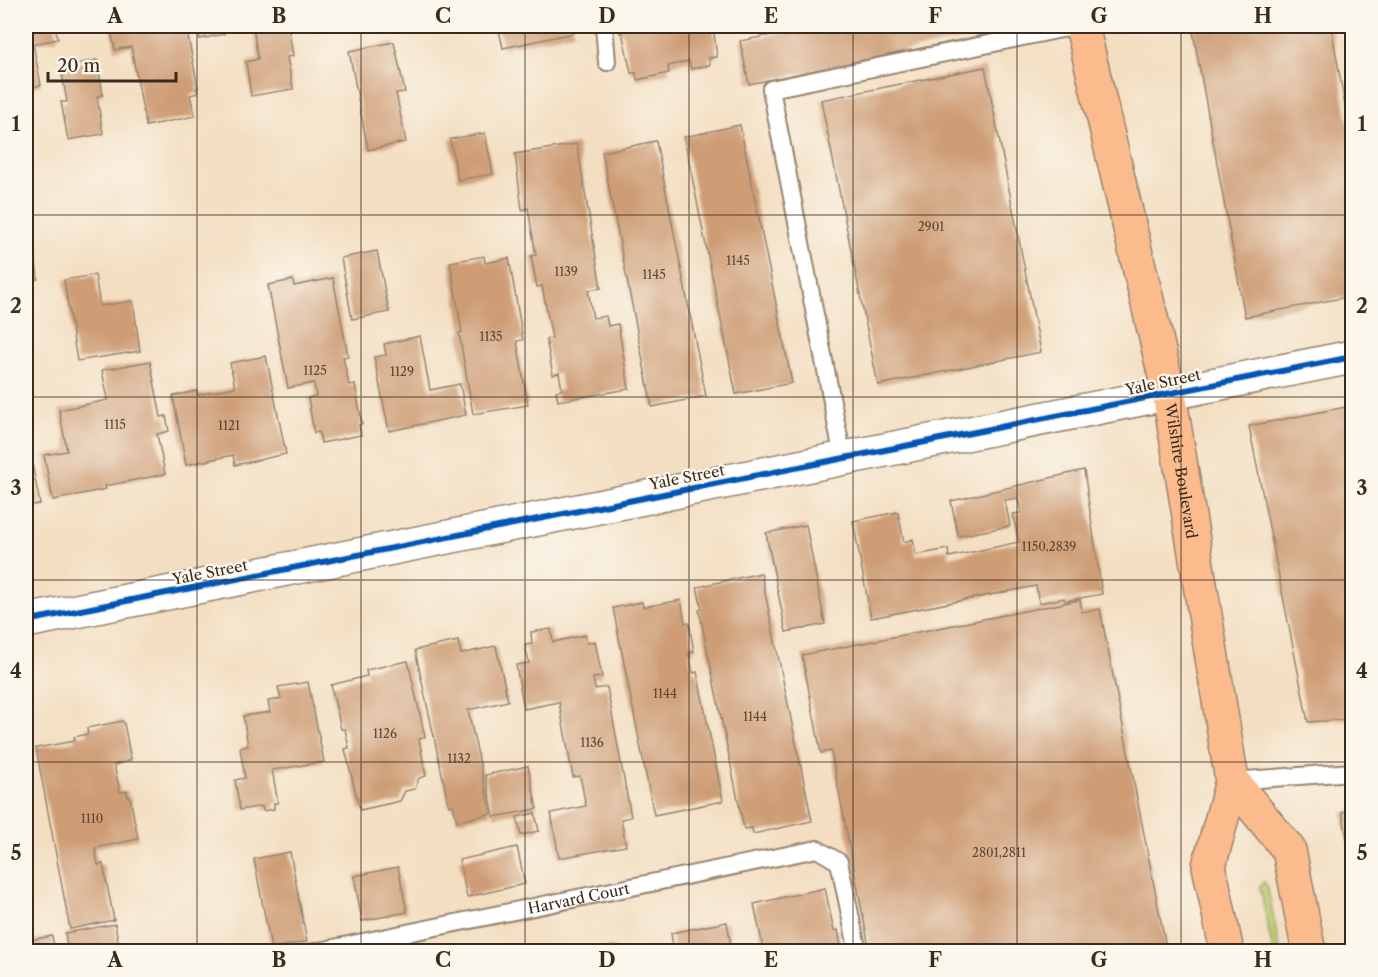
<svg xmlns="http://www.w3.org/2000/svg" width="1378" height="977" viewBox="0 0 1378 977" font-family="'Libre Caslon Text',serif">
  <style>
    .green { fill: #bfd377; stroke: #7d7e4a; stroke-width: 1.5 }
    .building { fill: #ce9d76 }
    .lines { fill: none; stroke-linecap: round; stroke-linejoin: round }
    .service-casing { stroke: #978470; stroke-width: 20 }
    .minor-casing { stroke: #978470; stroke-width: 36 }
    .primary-casing { stroke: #978470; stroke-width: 36 }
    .service { stroke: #fff; stroke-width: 16 }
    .minor { stroke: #fff; stroke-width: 33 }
    .primary { stroke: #fbbb8d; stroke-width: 33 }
    .cycleway-casing { stroke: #fbf7ec; stroke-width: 10 }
    .cycleway { stroke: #0057b8; stroke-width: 6 }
    .grid { fill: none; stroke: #3b2a1e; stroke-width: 1.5; stroke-opacity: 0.55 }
    .labels { text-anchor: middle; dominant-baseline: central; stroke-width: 4.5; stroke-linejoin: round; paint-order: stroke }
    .number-label { font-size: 12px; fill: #604734 }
    .street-label { font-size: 15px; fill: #3b2a1e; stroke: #fbf7ec }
    .neatline { fill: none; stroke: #3b2a1e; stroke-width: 2 }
    .grid-label { font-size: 20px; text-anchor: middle; font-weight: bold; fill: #3b2a1e }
  </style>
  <rect width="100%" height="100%" fill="#fbf7ec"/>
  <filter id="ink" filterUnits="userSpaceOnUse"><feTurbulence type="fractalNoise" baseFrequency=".0167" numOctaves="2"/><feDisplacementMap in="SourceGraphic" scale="12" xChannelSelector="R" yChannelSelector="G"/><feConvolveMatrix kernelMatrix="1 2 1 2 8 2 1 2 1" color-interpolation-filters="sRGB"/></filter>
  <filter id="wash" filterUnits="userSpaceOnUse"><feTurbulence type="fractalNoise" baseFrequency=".008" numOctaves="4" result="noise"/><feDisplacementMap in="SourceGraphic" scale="24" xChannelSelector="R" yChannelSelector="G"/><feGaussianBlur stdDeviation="1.35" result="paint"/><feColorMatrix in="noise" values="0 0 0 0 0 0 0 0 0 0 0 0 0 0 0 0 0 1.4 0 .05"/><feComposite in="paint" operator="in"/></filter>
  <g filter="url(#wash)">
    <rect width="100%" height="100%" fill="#f3dec1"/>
    <path class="green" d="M 1264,882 L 1267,886 L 1280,951 L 1273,951 L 1260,886 Z"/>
    <g id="blocks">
      <path class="building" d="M 26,26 L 55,26 L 58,39 L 33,44 L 41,85 L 26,89 Z
        M 110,26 L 186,26 L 198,88 L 196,88 L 198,93 L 190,95 L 195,116 L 146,126 L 131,47 L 115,50 Z
        M 197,26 L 223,26 L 224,34 L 200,39 Z
        M 265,26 L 288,26 L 293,56 L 287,57 L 293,89 L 251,96 L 246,62 L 258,59 L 253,27 Z
        M 498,26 L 573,26 L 574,33 L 503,48 Z
        M 619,26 L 713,26 L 717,57 L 709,58 L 710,65 L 691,69 L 689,61 L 668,66 L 669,73 L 637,80 L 636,73 L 631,73 L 622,32 L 620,33 Z
        M 808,26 L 987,26 L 989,34 L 749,84 L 740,41 L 808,28 Z
        M 1192,26 L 1331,26 L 1352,145 L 1352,296 L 1245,317 Z
        M 394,42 L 405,92 L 396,93 L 406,142 L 368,150 L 349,51 Z
        M 97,60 L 103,95 L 97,96 L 103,134 L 68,140 L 61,102 L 67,102 L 61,67 Z
        M 985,67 L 1041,352 L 878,385 L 821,100 Z
        M 740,125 L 792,383 L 736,394 L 684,137 Z
        M 485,133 L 493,174 L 458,180 L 450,139 Z
        M 656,141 L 706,396 L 652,407 L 602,152 Z
        M 577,144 L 601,288 L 588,290 L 593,318 L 606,316 L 608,326 L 618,324 L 629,389 L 558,401 L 556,391 L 562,390 L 559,373 L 553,375 L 546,339 L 552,338 L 542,286 L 537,287 L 531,256 L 536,255 L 528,208 L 522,210 L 515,154 Z
        M 33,236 L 38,279 L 26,281 L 26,237 Z
        M 377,251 L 389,312 L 352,319 L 341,258 Z
        M 484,256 L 485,263 L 509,258 L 523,340 L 517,341 L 528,405 L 473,414 L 459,333 L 462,332 L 450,262 Z
        M 95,275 L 100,306 L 133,301 L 140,351 L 77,361 L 64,280 Z
        M 333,278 L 348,356 L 343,357 L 349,385 L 355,384 L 362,424 L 359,425 L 361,435 L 321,443 L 319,432 L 314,433 L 308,398 L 316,396 L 314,383 L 288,388 L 268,285 L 293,280 L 294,286 Z
        M 420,336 L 430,390 L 460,384 L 466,415 L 389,431 L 374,357 L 386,355 L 384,344 Z
        M 266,356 L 286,454 L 235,465 L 233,455 L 186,465 L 173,396 L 197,391 L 198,395 L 235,387 L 230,363 Z
        M 150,361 L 161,417 L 166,416 L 169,431 L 157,434 L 165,474 L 105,486 L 106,489 L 53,500 L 44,455 L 67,451 L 59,410 L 108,400 L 102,370 Z
        M 1351,406 L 1352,416 L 1352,719 L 1308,722 L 1249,426 Z
        M 26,433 L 40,504 L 26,506 Z
        M 1084,470 L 1102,594 L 1065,601 L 1064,598 L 1039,603 L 1036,586 L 871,618 L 853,521 L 898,512 L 904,542 L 913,539 L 916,555 L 948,549 L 949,557 L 1019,542 L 1013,514 L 1021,513 L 1018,498 L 1005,500 L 1010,526 L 958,536 L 951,501 Z
        M 806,525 L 825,624 L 786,632 L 766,533 Z
        M 761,573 L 812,821 L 753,834 L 752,828 L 744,829 L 699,610 L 702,609 L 697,587 Z
        M 681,600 L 685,623 L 689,623 L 694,652 L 689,653 L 693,673 L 697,672 L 723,801 L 654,815 L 613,608 L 642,602 L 643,607 Z
        M 1080,600 L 1082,612 L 1100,609 L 1167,952 L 870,952 L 831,751 L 821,753 L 802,655 Z
        M 551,629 L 553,642 L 585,635 L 587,643 L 595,641 L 602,677 L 593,678 L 595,689 L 607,687 L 631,817 L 621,819 L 626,846 L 559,858 L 551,813 L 586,806 L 580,776 L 573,777 L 559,702 L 524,709 L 516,665 L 529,663 L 525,645 L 532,644 L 531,632 Z
        M 458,641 L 461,654 L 496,646 L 508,701 L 468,710 L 491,814 L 457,821 L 453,805 L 449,806 L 415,650 Z
        M 408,661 L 425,737 L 419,739 L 426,776 L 419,778 L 415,789 L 405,791 L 400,801 L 360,810 L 345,749 L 349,748 L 345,729 L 341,729 L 331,685 L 367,676 L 366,670 Z
        M 308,682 L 324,762 L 272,770 L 278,803 L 274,803 L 274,809 L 263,811 L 262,806 L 240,810 L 235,780 L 245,778 L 240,748 L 248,746 L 243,716 L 270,712 L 268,701 L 281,699 L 278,687 Z
        M 122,721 L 124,723 L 131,760 L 114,765 L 120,792 L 127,791 L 128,797 L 130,797 L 138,839 L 95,848 L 98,865 L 103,864 L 114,920 L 70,929 L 36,748 L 75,741 L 74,737 L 88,734 L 87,728 Z
        M 528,766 L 537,809 L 494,817 L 485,775 Z
        M 1352,810 L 1352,859 L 1351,859 L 1342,812 Z
        M 535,813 L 539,831 L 521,835 L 517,817 Z
        M 517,847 L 525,884 L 467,897 L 459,860 Z
        M 290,852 L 307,942 L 271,948 L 254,859 Z
        M 398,867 L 407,912 L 362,921 L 354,876 Z
        M 825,888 L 834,931 L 838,930 L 842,952 L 764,952 L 754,904 Z
        M 727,922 L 732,952 L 674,952 L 671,933 Z
        M 115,924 L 120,952 L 68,952 L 65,933 Z
        M 52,936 L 55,952 L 26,952 L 26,941 Z
        M 614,947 L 615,952 L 595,952 L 595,949 Z"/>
    </g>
  </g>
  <g filter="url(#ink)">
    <use href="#blocks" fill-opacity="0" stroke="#978470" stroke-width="1.5"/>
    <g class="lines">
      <defs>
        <g id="service">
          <path d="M 604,26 L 607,62"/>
          <path d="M 843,458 L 771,89 L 1076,26"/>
          <path d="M 1232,781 L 1352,772"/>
          <path id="s1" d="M 314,952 L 817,849 L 839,862 L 858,952"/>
        </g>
        <path id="minor" d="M 26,621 L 1352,357"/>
        <g id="primary">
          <path id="s2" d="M 1082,26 L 1169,393 L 1232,781 L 1209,866 L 1227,952"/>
          <path d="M 1232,781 L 1289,850 L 1309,952"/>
        </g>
      </defs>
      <use href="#service" class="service-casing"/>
      <use href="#minor" class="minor-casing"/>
      <use href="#primary" class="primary-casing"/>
      <use href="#service" class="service"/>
      <use href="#minor" class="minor"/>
      <use href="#primary" class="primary"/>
      <defs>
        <path id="cycleway" d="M 26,621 L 1352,357"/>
      </defs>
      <use href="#cycleway" class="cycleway-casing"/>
      <use href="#cycleway" class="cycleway"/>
    </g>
  </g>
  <path class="grid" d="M 197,26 L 197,952M 361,26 L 361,952M 525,26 L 525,952M 689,26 L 689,952M 853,26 L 853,952M 1017,26 L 1017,952M 1181,26 L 1181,952M 26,215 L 1352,215M 26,397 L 1352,397M 26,580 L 1352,580M 26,762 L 1352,762"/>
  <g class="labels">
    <g class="number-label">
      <text x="931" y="226">2901</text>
      <text x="738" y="260">1145</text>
      <text x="566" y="271">1139</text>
      <text x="654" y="274">1145</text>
      <text x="491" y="336">1135</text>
      <text x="315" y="370">1125</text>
      <text x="402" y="371">1129</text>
      <text x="115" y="424">1115</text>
      <text x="229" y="425">1121</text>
      <text x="1049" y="546">1150,2839</text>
      <text x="665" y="693">1144</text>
      <text x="755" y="716">1144</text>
      <text x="385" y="733">1126</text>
      <text x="592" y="742">1136</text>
      <text x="459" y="758">1132</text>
      <text x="92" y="818">1110</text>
      <text x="999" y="852">2801,2811</text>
    </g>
    <g class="street-label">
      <text transform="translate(1163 382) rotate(-12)">Yale Street</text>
      <text stroke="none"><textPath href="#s2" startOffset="456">Wilshire Boulevard</textPath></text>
      <text transform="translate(687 477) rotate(-11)">Yale Street</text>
      <text transform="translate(210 572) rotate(-11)">Yale Street</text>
      <text stroke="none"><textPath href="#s1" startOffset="270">Harvard Court</textPath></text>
    </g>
  </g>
  <rect width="1378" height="977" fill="none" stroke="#fbf7ec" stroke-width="66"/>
  <path d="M48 72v9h128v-9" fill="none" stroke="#3b2a1e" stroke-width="3"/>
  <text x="57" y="72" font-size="18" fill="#3b2a1e" stroke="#fbf7ec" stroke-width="4.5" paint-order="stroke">20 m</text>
  <rect x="33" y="33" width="1312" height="911" class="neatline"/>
  <g class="grid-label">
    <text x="115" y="23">A</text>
    <text x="279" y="23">B</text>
    <text x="443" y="23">C</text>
    <text x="607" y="23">D</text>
    <text x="771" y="23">E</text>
    <text x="935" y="23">F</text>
    <text x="1099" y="23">G</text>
    <text x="1263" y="23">H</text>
    <text x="16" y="131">1</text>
    <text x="1362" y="131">1</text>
    <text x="16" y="313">2</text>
    <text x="1362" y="313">2</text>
    <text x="16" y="495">3</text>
    <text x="1362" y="495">3</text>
    <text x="16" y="678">4</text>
    <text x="1362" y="678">4</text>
    <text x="16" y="860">5</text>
    <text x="1362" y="860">5</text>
    <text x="115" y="967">A</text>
    <text x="279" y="967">B</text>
    <text x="443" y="967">C</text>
    <text x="607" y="967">D</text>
    <text x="771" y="967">E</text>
    <text x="935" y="967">F</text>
    <text x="1099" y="967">G</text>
    <text x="1263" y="967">H</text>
  </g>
</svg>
